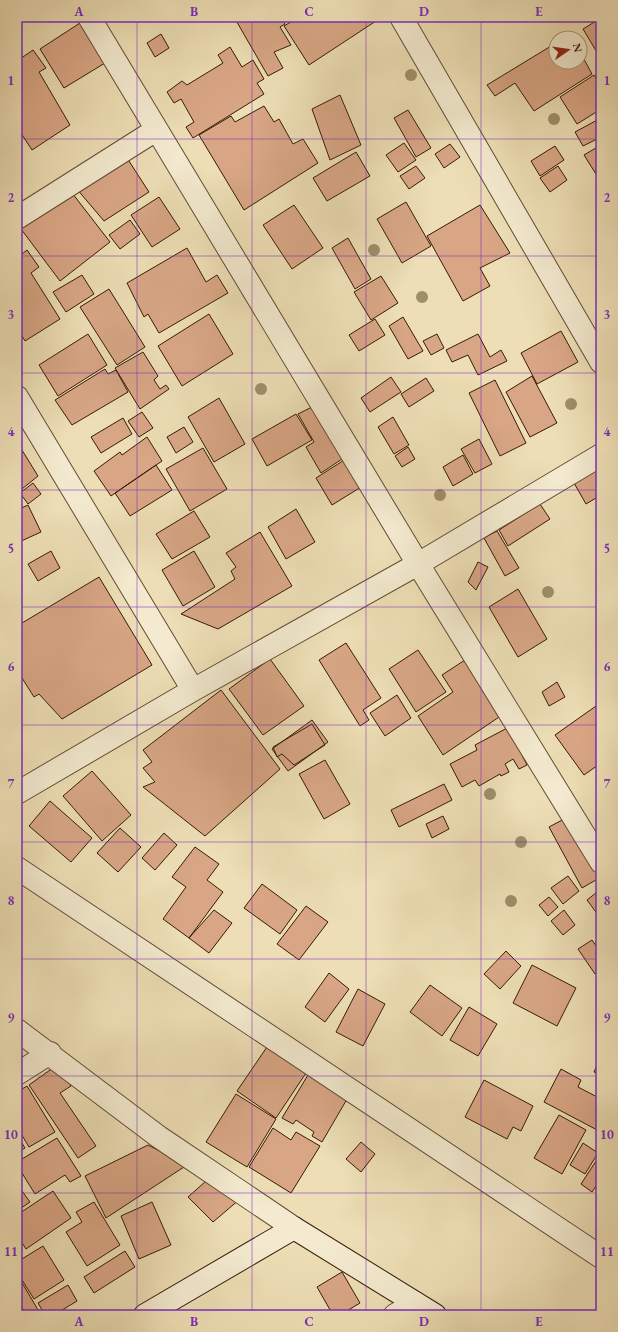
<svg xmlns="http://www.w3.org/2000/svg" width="618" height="1332" viewBox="0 0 618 1332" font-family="'EB Garamond',serif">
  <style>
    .building { fill: #d8a685; stroke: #361b07 }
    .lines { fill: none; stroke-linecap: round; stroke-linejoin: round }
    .minor-casing { stroke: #644c32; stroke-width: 24 }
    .secondary-casing { stroke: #361b07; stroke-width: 24 }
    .minor { stroke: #f3eacf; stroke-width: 22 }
    .secondary { stroke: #f3eacf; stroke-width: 22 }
    .tree { fill: #9e8e6b }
    .grid { fill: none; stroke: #7b2cbf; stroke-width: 1; stroke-opacity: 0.55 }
    .neatline { fill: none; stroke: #7b2cbf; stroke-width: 1.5 }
    .grid-label { font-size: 13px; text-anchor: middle; font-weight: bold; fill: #7b2cbf }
  </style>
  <rect width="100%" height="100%" fill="#eddeb5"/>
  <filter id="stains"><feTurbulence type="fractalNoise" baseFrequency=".005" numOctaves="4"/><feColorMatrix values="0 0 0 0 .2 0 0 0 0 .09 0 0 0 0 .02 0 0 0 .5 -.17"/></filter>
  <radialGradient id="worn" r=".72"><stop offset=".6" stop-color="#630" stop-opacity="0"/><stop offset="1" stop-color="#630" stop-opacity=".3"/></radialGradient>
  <path class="building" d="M 234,17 L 280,17 L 285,24 L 280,27 L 291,45 L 274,52 L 283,68 L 268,76 Z
    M 299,17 L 374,17 L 376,21 L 309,65 L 284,26 Z
    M 601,18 L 601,59 L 583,29 Z
    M 80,23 L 105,63 L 64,88 L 40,49 Z
    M 161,34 L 169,48 L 155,57 L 147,43 Z
    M 556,43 L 556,62 L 580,62 L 580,52 L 592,74 L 534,111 L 515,83 L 495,96 L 487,85 Z
    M 230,47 L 242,67 L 253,60 L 264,79 L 257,83 L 264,94 L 193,138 L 186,127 L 194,122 L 181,99 L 174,103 L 167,92 L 182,81 L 187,85 L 223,63 L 218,55 Z
    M 33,50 L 46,68 L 39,72 L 70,125 L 32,150 L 17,127 L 17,61 Z
    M 594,75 L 601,87 L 601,109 L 577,124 L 560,97 Z
    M 340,95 L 361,145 L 330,160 L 312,109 Z
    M 264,106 L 274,122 L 279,119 L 293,144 L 303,139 L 318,163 L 244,210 L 199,135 L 231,116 L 235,122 Z
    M 408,110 L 431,148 L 416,157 L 394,118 Z
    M 601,118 L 601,137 L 583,146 L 575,132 Z
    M 404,143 L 416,160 L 398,172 L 386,155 Z
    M 450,144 L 460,157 L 444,168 L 435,154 Z
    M 601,145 L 601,182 L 584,155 Z
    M 555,146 L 564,160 L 540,176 L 531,161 Z
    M 356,152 L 370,176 L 327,201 L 313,178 Z
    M 127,158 L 149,192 L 104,221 L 76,188 Z
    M 416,166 L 425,178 L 409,189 L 400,176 Z
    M 558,166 L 567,180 L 550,192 L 540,178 Z
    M 69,189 L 110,242 L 60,281 L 18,225 Z
    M 159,197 L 180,229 L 152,247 L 131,215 Z
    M 406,202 L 431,246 L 402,263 L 377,219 Z
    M 294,205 L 323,248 L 292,269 L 263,225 Z
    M 480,205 L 510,253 L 480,268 L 490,286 L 463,301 L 427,236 Z
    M 130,220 L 140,234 L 120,249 L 109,235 Z
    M 348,238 L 371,279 L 355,289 L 332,248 Z
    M 187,248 L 206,282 L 217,275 L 228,293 L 159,333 L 148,314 L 144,317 L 127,283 Z
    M 27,250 L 39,267 L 31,273 L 60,319 L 25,341 L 17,327 L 17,258 Z
    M 82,275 L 94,294 L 66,312 L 53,292 Z
    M 381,276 L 398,303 L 371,320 L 354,292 Z
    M 109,289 L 145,347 L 117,365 L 80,307 Z
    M 209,314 L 233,354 L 182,386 L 158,346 Z
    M 403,317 L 423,351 L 408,359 L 389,326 Z
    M 375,319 L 385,335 L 359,351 L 349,335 Z
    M 561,331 L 578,362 L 537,384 L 521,353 Z
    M 88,334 L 107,365 L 58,396 L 39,365 Z
    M 437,334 L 444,348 L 431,355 L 423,341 Z
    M 478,334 L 490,357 L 501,350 L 507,361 L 478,375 L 468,355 L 452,362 L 446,350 Z
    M 143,352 L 158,376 L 154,380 L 160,389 L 166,385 L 169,389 L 140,409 L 115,368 Z
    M 105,369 L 108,374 L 116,370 L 128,392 L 72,425 L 55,400 Z
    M 532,376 L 557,423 L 530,437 L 506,392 Z
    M 391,377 L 401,392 L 370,412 L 361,398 Z
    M 426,378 L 434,391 L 409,407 L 401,394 Z
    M 495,380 L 526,443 L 500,456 L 469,393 Z
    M 219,398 L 245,444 L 214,462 L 188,417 Z
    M 316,405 L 348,455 L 321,473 L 306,447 L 314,442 L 298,414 Z
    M 142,412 L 153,428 L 139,437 L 128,421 Z
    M 296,414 L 312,440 L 267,466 L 252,439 Z
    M 393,417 L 409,445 L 394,454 L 378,427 Z
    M 123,418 L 132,434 L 101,453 L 91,437 Z
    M 184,427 L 193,442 L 176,453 L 167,437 Z
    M 147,437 L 162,461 L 111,496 L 94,471 L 120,452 L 122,455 Z
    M 479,439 L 492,464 L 475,473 L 461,449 Z
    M 17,442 L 38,476 L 17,493 Z
    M 408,447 L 415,459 L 402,467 L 395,456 Z
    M 203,448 L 227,489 L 190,511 L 166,469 Z
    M 463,455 L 473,474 L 453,486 L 443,467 Z
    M 349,457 L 366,484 L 332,505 L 316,478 Z
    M 156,465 L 172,490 L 130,516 L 115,493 Z
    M 601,467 L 601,495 L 586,504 L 574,483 Z
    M 33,483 L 41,494 L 28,504 L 20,493 Z
    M 540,504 L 550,519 L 508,546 L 499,530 Z
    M 28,505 L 41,532 L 19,542 L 17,536 L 17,510 Z
    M 296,509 L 315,542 L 286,559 L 268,527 Z
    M 194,511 L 210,537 L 172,559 L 156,534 Z
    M 497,531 L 519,568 L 505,576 L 484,538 Z
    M 260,532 L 292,586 L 218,629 L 181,614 L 235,579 L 231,571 L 236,567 L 226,553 Z
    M 51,551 L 60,568 L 38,581 L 28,564 Z
    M 194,551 L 215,587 L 183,606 L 162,570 Z
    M 478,562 L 488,567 L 476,590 L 468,582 Z
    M 99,577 L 152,665 L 62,719 L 39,694 L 34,697 L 17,670 L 17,626 Z
    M 518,589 L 547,639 L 518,657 L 489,607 Z
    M 346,643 L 381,698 L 363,710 L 369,720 L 360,726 L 319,660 Z
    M 418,650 L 446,692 L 416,712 L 389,669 Z
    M 468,658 L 505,713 L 443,755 L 418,716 L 453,692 L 442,675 Z
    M 270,659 L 304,706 L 263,735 L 229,689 Z
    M 557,682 L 565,697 L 549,706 L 542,692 Z
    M 221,690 L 280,769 L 205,836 L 143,787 L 155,782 L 143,768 L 152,762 L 143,750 Z
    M 397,695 L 411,718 L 385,736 L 370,713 Z
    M 596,706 L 601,714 L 601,732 L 598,734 L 601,738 L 601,763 L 584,775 L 555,735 Z
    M 312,720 L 328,742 L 288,771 L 272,749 Z
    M 312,724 L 325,745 L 294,765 L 282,754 L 277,757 L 273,747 Z
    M 511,726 L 525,753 L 522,755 L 527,765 L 519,769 L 513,759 L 505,764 L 509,772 L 501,776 L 500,774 L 479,786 L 475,780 L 462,787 L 450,764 L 477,750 L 475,745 Z
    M 325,760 L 350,804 L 324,819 L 299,774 Z
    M 92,771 L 131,815 L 102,841 L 63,796 Z
    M 444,784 L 452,800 L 399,827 L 391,810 Z
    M 50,801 L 92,838 L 71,862 L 29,826 Z
    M 443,816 L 449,829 L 432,838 L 426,824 Z
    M 568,817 L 601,877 L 582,888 L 549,827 Z
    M 120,828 L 141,847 L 118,872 L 97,853 Z
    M 164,833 L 177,845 L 155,870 L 142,858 Z
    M 195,847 L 219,864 L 207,880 L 223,892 L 189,938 L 163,919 L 186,887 L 172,877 Z
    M 568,876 L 579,891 L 563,904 L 551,888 Z
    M 262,884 L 297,910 L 280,934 L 244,908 Z
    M 601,889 L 601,919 L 587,900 Z
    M 549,897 L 558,907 L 548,916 L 539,905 Z
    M 306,906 L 328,922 L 299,960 L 277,944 Z
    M 214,910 L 232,923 L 209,953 L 189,938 Z
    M 564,910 L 575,925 L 563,935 L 551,921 Z
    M 592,940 L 601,953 L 601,970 L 595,974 L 578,949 Z
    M 506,951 L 521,966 L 500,989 L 484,974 Z
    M 532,965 L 576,988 L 557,1026 L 513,1003 Z
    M 329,973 L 349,989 L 325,1022 L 305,1007 Z
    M 430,985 L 462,1008 L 442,1036 L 410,1012 Z
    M 358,989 L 385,1004 L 363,1046 L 336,1032 Z
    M 469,1007 L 497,1024 L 478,1056 L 450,1040 Z
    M 269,1044 L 308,1070 L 276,1118 L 237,1091 Z
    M 601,1056 L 601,1075 L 594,1072 Z
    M 57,1065 L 71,1086 L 60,1093 L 96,1146 L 78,1158 L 29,1085 Z
    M 561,1069 L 581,1080 L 578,1087 L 601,1099 L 601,1132 L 544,1102 Z
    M 311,1070 L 350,1094 L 322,1142 L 312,1136 L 314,1132 L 296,1120 L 293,1124 L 282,1118 Z
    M 484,1080 L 533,1106 L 521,1131 L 513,1127 L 507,1139 L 465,1117 Z
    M 27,1086 L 55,1132 L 29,1147 L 17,1127 L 17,1092 Z
    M 236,1094 L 276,1119 L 247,1167 L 206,1142 Z
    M 559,1115 L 586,1130 L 562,1174 L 534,1158 Z
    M 273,1128 L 291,1140 L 296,1132 L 320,1146 L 291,1193 L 249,1167 Z
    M 17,1135 L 25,1148 L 17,1153 Z
    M 57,1138 L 81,1176 L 70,1182 L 65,1175 L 35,1194 L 17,1165 L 17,1162 Z
    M 361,1142 L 375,1154 L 361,1172 L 346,1159 Z
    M 583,1143 L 598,1153 L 585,1174 L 570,1165 Z
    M 148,1145 L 187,1165 L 106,1218 L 85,1176 Z
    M 596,1161 L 601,1164 L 601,1179 L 592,1192 L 581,1184 Z
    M 206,1181 L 240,1199 L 213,1222 L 188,1197 Z
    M 17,1184 L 30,1202 L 17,1211 Z
    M 53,1191 L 71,1218 L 26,1249 L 17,1235 L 17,1215 Z
    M 94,1202 L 120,1245 L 87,1266 L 66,1232 L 82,1222 L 76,1212 Z
    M 152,1202 L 171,1245 L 139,1259 L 121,1216 Z
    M 43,1246 L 64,1280 L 34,1299 L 17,1272 L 17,1262 Z
    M 125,1251 L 135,1267 L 94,1293 L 84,1277 Z
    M 342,1272 L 360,1303 L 340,1315 L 333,1315 L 317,1287 Z
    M 17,1274 L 41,1315 L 18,1315 L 24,1311 L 17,1300 Z
    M 68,1285 L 77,1301 L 54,1315 L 45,1315 L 38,1303 Z"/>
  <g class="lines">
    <defs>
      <path id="minor" d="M 89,17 L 418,564 L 601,862
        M 401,17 L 601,362
        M 17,218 L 156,130
        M 17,397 L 193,690
        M 17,793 L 193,690 L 418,564 L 601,455
        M 17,868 L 601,1257
        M 17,1030 L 159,1137 L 294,1228
        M 17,1074 L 50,1053
        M 395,1315 L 415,1303"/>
      <path id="secondary" d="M 145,1315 L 294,1228 L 435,1315"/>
    </defs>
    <use href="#minor" class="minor-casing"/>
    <use href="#secondary" class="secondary-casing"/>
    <use href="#minor" class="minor"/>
    <use href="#secondary" class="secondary"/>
  </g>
  <g class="tree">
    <circle cx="411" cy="75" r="6"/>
    <circle cx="554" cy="119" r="6"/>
    <circle cx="374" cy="250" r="6"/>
    <circle cx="422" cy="297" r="6"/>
    <circle cx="261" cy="389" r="6"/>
    <circle cx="571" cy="404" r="6"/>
    <circle cx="440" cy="495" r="6"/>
    <circle cx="548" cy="592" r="6"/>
    <circle cx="490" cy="794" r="6"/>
    <circle cx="521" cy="842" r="6"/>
    <circle cx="511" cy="901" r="6"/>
  </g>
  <path class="grid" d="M 137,17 L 137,1315M 252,17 L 252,1315M 366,17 L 366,1315M 481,17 L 481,1315M 17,139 L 601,139M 17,256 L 601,256M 17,373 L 601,373M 17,490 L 601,490M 17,607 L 601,607M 17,725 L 601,725M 17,842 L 601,842M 17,959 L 601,959M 17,1076 L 601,1076M 17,1193 L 601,1193"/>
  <rect width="618" height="1332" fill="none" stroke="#eddeb5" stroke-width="44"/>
  <g transform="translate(568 50) rotate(77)"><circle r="19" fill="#f3eacf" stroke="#a7977f"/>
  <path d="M0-3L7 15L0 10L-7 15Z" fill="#8f2418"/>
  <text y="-6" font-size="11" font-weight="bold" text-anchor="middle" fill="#361b07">N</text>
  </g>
  <rect x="22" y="22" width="574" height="1288" class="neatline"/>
  <g class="grid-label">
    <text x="79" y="16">A</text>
    <text x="194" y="16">B</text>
    <text x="309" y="16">C</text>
    <text x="424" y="16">D</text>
    <text x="539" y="16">E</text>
    <text x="11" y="85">1</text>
    <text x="607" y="85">1</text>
    <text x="11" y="202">2</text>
    <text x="607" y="202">2</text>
    <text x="11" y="319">3</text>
    <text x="607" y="319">3</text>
    <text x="11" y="436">4</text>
    <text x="607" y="436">4</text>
    <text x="11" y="553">5</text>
    <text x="607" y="553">5</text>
    <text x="11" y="671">6</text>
    <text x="607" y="671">6</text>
    <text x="11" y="788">7</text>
    <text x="607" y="788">7</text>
    <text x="11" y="905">8</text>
    <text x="607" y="905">8</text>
    <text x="11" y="1022">9</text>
    <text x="607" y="1022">9</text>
    <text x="11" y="1139">10</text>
    <text x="607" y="1139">10</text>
    <text x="11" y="1256">11</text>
    <text x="607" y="1256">11</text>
    <text x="79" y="1326">A</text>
    <text x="194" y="1326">B</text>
    <text x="309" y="1326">C</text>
    <text x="424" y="1326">D</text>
    <text x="539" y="1326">E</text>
  </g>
  <rect width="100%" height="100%" filter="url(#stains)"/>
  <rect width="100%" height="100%" fill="url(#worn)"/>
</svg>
